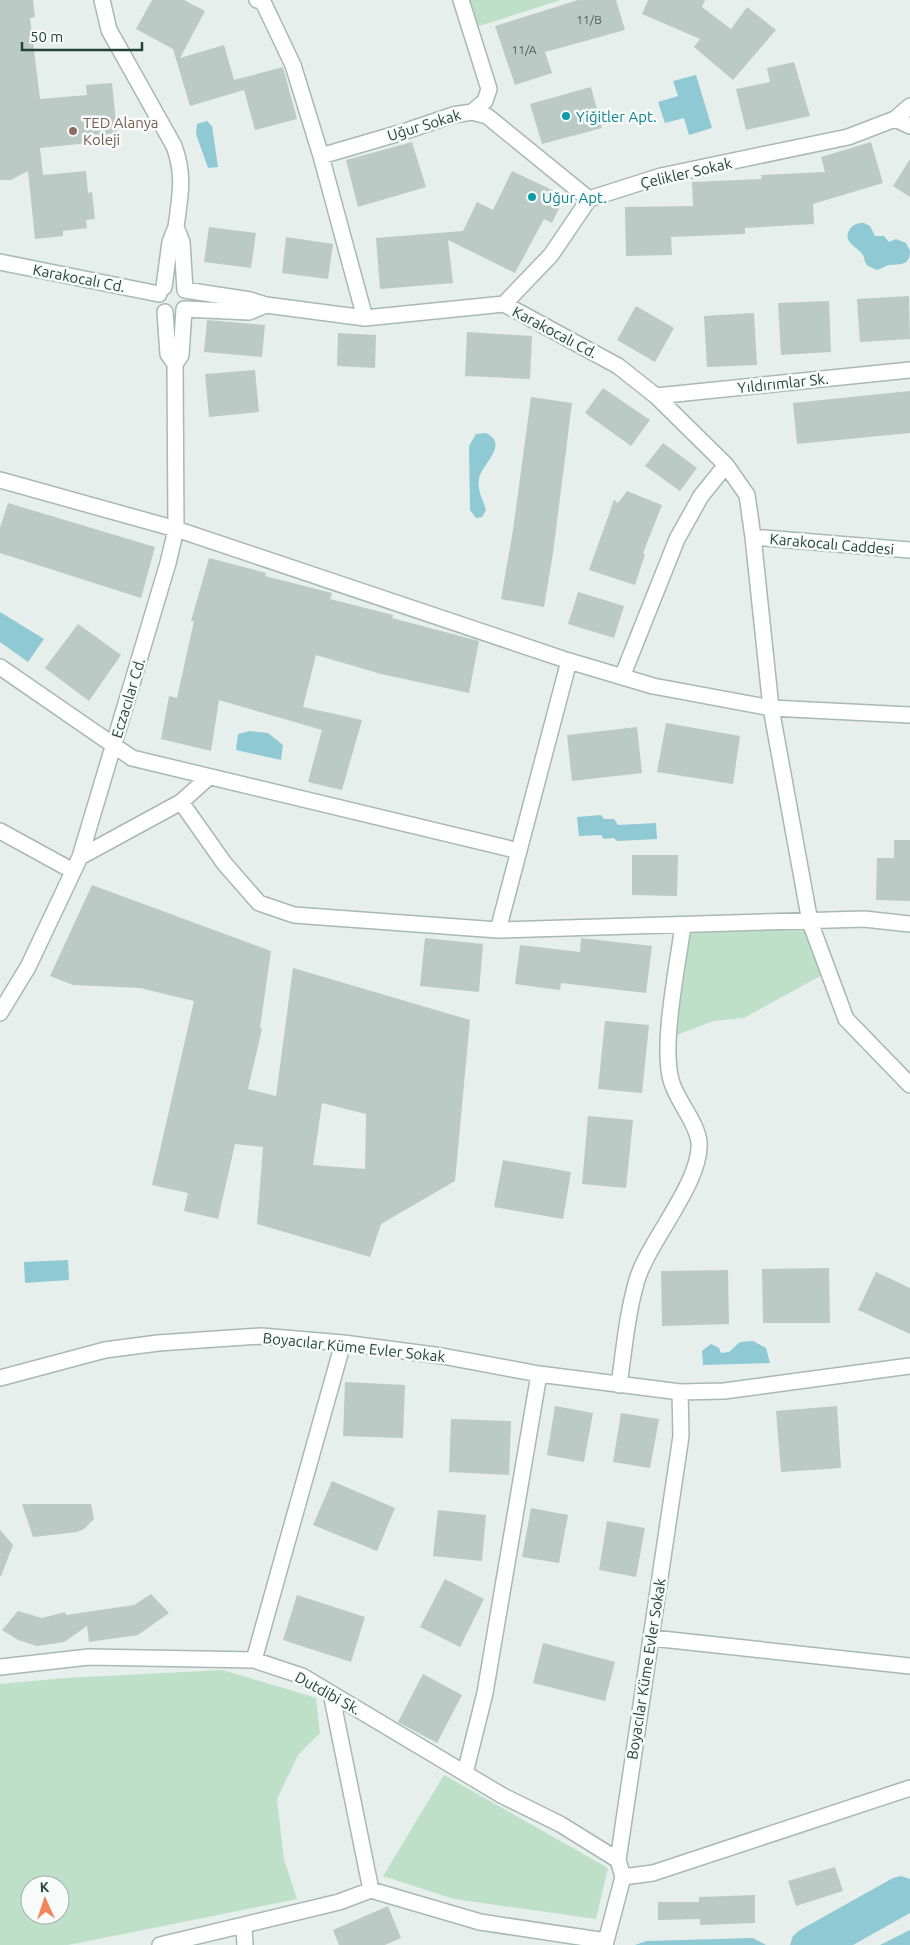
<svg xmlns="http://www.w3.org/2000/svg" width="910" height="1945" viewBox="0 0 910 1945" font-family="Ubuntu,sans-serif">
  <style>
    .green { fill: #bfe0c8; fill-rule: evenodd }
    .water { fill: #8ec9d4 }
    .building { fill: #bbcac4; fill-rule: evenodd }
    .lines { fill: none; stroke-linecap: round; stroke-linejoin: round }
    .street-casing { stroke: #a8b8b2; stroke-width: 18 }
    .secondary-casing { stroke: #a4bbb3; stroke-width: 18 }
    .street { stroke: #fff; stroke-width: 15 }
    .secondary { stroke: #fff; stroke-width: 15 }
    .culture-dot { fill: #0f9aa8; stroke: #f7fbf9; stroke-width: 2 }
    .education-dot { fill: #8d6e63; stroke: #f7fbf9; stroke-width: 2 }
    .labels { text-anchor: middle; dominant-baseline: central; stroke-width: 5; stroke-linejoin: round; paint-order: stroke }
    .number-label { font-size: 12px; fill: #4a645c }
    .culture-label { font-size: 15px; fill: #0d838f; stroke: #f7fbf9; text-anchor: start }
    .education-label { font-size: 15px; fill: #785e54; stroke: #f7fbf9; text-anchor: start }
    .street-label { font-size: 15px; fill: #24423a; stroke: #f7fbf9 }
  </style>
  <rect width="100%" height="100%" fill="#e6efeb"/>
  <path class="green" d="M 464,0 L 561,0 L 473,28 Z
    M 807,926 L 824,974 L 744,1018 L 714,1021 L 674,1036 L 688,929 Z
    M 223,1670 L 316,1698 L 320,1733 L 298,1755 L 277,1799 L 284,1859 L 297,1899 L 68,1945 L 0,1945 L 0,1684 L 65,1678 ZM 30,1885 L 60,1885 L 60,1915 L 30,1915 Z
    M 444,1775 L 608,1868 L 596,1919 L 454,1899 L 383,1876 Z"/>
  <path class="water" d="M 696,75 L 712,128 L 689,135 L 684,118 L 665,123 L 658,102 L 678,96 L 673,81 Z
    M 207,121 L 212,126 L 218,167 L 208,168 L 196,134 L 197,124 Z
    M 864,223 L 870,226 L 875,236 L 884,236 L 889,242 L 896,239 L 906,243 L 910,251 C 910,266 900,264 889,265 C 885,266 881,269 877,270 L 868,266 C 864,262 865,260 863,255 C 859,247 841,243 850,229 C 853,224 858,223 864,223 Z
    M 486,433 C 510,445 481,464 479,479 C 477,491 483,499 486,510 L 482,517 L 476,518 L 470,510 L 469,446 L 476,434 Z
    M 0,612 L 44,639 L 28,662 L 0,642 Z
    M 250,731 L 268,733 L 283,745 L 281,760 L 236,750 L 238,734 Z
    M 601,815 L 604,819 L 614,819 L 618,825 L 656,823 L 657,839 L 617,841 L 614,838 L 604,839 L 601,835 L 579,836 L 577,817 Z
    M 68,1260 L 69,1280 L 25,1283 L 24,1262 Z
    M 753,1341 L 766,1348 L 770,1363 L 703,1365 L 702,1351 L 711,1344 L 719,1348 L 721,1353 L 729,1352 L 740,1342 Z
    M 901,1876 L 910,1879 L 910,1913 L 853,1945 L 790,1945 L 793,1936 L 800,1930 L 893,1878 Z
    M 910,1930 L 910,1945 L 880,1945 Z
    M 753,1938 L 766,1945 L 635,1945 L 646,1941 Z"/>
  <path class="building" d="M 0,0 L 33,0 L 35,17 L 30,18 L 40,99 L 87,95 L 86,85 L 112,83 L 117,133 L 107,134 L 108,141 L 40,148 L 43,175 L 86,171 L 88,193 L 92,192 L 95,219 L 86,220 L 87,228 L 63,231 L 63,236 L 35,239 L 28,171 L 11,180 L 0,180 Z
    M 152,0 L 184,0 L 205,11 L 180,58 L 224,45 L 234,80 L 283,67 L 297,119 L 255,130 L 244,90 L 190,106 L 173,49 L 136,29 Z
    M 578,0 L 616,0 L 625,30 L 545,52 L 552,73 L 515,85 L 495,26 Z
    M 648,0 L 705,0 L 702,7 L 731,29 L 747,7 L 776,30 L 733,80 L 694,47 L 700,39 L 642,14 Z
    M 794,62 L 810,116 L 746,130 L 736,89 L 770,82 L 767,68 Z
    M 591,87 L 602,128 L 542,144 L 530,104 Z
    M 412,142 L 426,187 L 358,207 L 346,160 Z
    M 871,142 L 883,183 L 813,204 L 814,224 L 745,228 L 745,234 L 671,237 L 672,255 L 626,256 L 625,207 L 693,206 L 692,182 L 762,179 L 761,175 L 825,172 L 821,157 Z
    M 910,159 L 910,197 L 893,186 Z
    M 512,171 L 565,196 L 552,223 L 544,219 L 515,273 L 448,240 L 453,283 L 380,289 L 376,238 L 463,231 L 477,202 L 493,210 Z
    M 209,227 L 256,233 L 251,268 L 204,262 Z
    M 286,237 L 333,244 L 328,279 L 282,273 Z
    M 909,296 L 910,339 L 860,342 L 857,299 Z
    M 829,301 L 831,352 L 781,355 L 778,303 Z
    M 636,306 L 674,328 L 655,362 L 617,340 Z
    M 754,313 L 757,365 L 707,367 L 704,316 Z
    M 207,320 L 265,325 L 262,357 L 204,352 Z
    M 467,332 L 532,336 L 530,379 L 465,376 Z
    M 338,333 L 376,335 L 375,368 L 337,366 Z
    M 255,370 L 259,412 L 209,417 L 205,374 Z
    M 603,388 L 650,420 L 631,446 L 585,413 Z
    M 910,391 L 910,433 L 797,444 L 793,403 Z
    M 531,397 L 572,403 L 553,553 L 544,607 L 501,599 L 513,530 Z
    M 663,443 L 697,468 L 680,491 L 645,466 Z
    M 627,491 L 662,505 L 643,553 L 645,554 L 635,585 L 589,570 L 614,500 L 618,503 Z
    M 8,503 L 155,547 L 141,598 L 0,553 L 0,528 Z
    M 209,558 L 266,573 L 265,576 L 332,593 L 330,599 L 393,615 L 392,618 L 479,641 L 469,693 L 381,674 L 316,655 L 303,707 L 362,720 L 342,790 L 308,782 L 322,730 L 219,700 L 211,751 L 161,739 L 169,696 L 177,698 L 194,621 L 191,621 Z
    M 578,592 L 624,606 L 614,638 L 568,624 Z
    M 78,624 L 121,655 L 89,701 L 45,668 Z
    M 666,723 L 740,736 L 733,784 L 657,772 Z
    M 637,727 L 642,773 L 572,781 L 567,735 Z
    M 894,840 L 910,840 L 910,901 L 876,900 L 877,858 L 894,858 Z
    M 632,855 L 678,855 L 677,896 L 632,895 Z
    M 92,885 L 271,951 L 260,1028 L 262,1029 L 248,1089 L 276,1096 L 293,968 L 470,1020 L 455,1181 L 381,1224 L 370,1257 L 257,1224 L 263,1147 L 235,1144 L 218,1219 L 184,1211 L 188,1193 L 152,1185 L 194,1001 L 140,988 L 73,985 L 50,976 ZM 322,1103 L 366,1114 L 365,1169 L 313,1165 Z
    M 425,938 L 483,944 L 479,992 L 420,986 Z
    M 581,938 L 652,946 L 646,993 L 561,983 L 560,990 L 515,984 L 520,945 L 580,952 Z
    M 605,1021 L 649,1025 L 642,1093 L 598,1089 Z
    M 588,1116 L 633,1120 L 626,1188 L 582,1184 Z
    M 503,1160 L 571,1172 L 563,1219 L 494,1207 Z
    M 829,1268 L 830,1323 L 763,1323 L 762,1269 Z
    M 728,1270 L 729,1324 L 662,1326 L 661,1271 Z
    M 876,1272 L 910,1288 L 910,1334 L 858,1310 Z
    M 345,1382 L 405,1385 L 403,1438 L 343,1436 Z
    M 555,1406 L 593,1413 L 584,1462 L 547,1455 Z
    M 837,1406 L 841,1468 L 781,1472 L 776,1411 Z
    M 621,1413 L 659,1419 L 650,1468 L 613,1462 Z
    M 451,1419 L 511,1421 L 509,1475 L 449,1472 Z
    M 332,1481 L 395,1508 L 377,1551 L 313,1525 Z
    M 22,1504 L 91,1504 L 94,1519 L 84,1529 L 77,1532 L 33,1537 Z
    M 531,1508 L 568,1515 L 559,1563 L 522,1557 Z
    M 438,1510 L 486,1515 L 482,1561 L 433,1556 Z
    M 607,1521 L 645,1528 L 636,1577 L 599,1570 Z
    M 0,1530 L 13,1545 L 1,1576 L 0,1576 Z
    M 445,1579 L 484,1599 L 460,1647 L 420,1627 Z
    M 151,1594 L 169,1613 L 138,1635 L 89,1642 L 87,1626 L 64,1642 L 37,1646 L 18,1640 L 2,1630 L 18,1611 L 42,1618 L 65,1612 L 66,1615 L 134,1605 Z
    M 297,1595 L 365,1617 L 351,1662 L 283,1640 Z
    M 543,1643 L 615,1662 L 605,1701 L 533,1683 Z
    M 423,1674 L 462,1695 L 437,1743 L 398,1722 Z
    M 835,1867 L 843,1891 L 796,1906 L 788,1881 Z
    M 755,1895 L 755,1923 L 700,1925 L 700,1919 L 658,1920 L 658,1902 L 699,1902 L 699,1897 Z
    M 388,1906 L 401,1938 L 385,1945 L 339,1945 L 333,1930 Z"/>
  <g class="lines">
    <defs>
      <path id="street" d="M 102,0 L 109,30 L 174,146 C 185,176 180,196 176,227
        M 257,0 L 263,2 L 293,65 L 321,156 L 365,318
        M 461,0 L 489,89 L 485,101 L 472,112
        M 895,119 L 910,126
        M 321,156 L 403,132 L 453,115 L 472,112 L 487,116 L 589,199
        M 164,287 L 170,242 L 176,227 L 182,242 L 185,290 L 250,300 L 266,305 L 249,312 L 184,309 L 181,355 L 175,364 L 168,354 L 165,312
        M 504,304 L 551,255 L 589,199 L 661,176 L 848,137 L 895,119 L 910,106
        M 266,305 L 365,318 L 504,304 L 618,366 L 656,396 L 726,465 L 747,495 L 753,537 L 771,708 L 810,922 L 846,1019 L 910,1085
        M 656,396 L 910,370
        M 0,480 L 176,529 L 569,661 L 653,686 L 771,708 L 910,715
        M 753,537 L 910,550
        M 0,667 L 132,758 L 519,851
        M 622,677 L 677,539 L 701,496 L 726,465
        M 181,802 L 224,863 L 259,903 L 294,915 L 498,930 L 864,919 L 910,924
        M 0,831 L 73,871
        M 80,857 L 181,802 L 209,777
        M 498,930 L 569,661
        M 0,1013 L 28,967 L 80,857 L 168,563 L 176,529 L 175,364
        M 0,1378 L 105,1350 L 158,1343 L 261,1336 L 343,1343 L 442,1356 L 539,1374 L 680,1392 L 724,1391 L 910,1366
        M 619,1385 C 624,1350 627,1314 637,1280 C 649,1240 702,1182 699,1142 C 697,1122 676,1100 671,1080 C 661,1044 678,964 683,925
        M 652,1638 L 910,1666
        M 254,1660 L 343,1343
        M 0,1667 L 89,1657 L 254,1660 L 302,1676 L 503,1796 L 560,1824 L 618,1860
        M 331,1693 L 371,1890
        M 465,1773 L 485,1693 L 539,1374
        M 623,1877 L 653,1873 L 910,1788
        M 244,1926 L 245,1945
        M 160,1945 L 339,1902 L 371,1890 L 480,1922 L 606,1941
        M 605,1945 L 623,1877 L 618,1860 L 681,1436 L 680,1392"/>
      <path id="secondary" d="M 0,262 L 159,294"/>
    </defs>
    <use href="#street" class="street-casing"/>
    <use href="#secondary" class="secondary-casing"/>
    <use href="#street" class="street"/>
    <use href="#secondary" class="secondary"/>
  </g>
  <g class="culture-dot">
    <circle cx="566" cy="116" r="5"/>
    <circle cx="532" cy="197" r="5"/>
  </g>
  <circle class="education-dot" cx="73" cy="131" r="5"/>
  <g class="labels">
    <g class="number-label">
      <text x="589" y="19">11/B</text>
      <text x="524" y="49">11/A</text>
    </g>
    <g class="culture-label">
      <text x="576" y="116">Yiğitler Apt.</text>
      <text x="542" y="197">Uğur Apt.</text>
    </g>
    <g class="education-label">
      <text x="83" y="122">TED Alanya<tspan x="83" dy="17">Koleji</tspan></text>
    </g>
    <g class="street-label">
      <text transform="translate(424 125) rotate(-17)">Uğur Sokak</text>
      <text transform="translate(686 173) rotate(-13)">Çelikler Sokak</text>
      <text transform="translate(79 278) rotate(11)">Karakocalı Cd.</text>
      <text transform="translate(555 332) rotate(28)">Karakocalı Cd.</text>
      <text transform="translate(783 383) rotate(-6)">Yıldırımlar Sk.</text>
      <text transform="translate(832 544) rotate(5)">Karakocalı Caddesi</text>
      <text transform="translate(128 698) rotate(-73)">Eczacılar Cd.</text>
      <text transform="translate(354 1347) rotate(6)">Boyacılar Küme Evler Sokak</text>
      <text transform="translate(646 1669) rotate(-81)">Boyacılar Küme Evler Sokak</text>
      <text transform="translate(328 1693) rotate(29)">Dutdibi Sk.</text>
    </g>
  </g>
  <g transform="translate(45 1900) rotate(357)"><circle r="24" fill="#f7fbf9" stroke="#a3b1ad"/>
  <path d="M0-4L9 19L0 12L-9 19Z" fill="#f4845f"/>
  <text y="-8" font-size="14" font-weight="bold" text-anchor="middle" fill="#24423a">K</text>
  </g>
  <path d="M22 42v8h120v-8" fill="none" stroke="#24423a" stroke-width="2.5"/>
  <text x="30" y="42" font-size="15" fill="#24423a" stroke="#f7fbf9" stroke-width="4" paint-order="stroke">50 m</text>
</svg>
